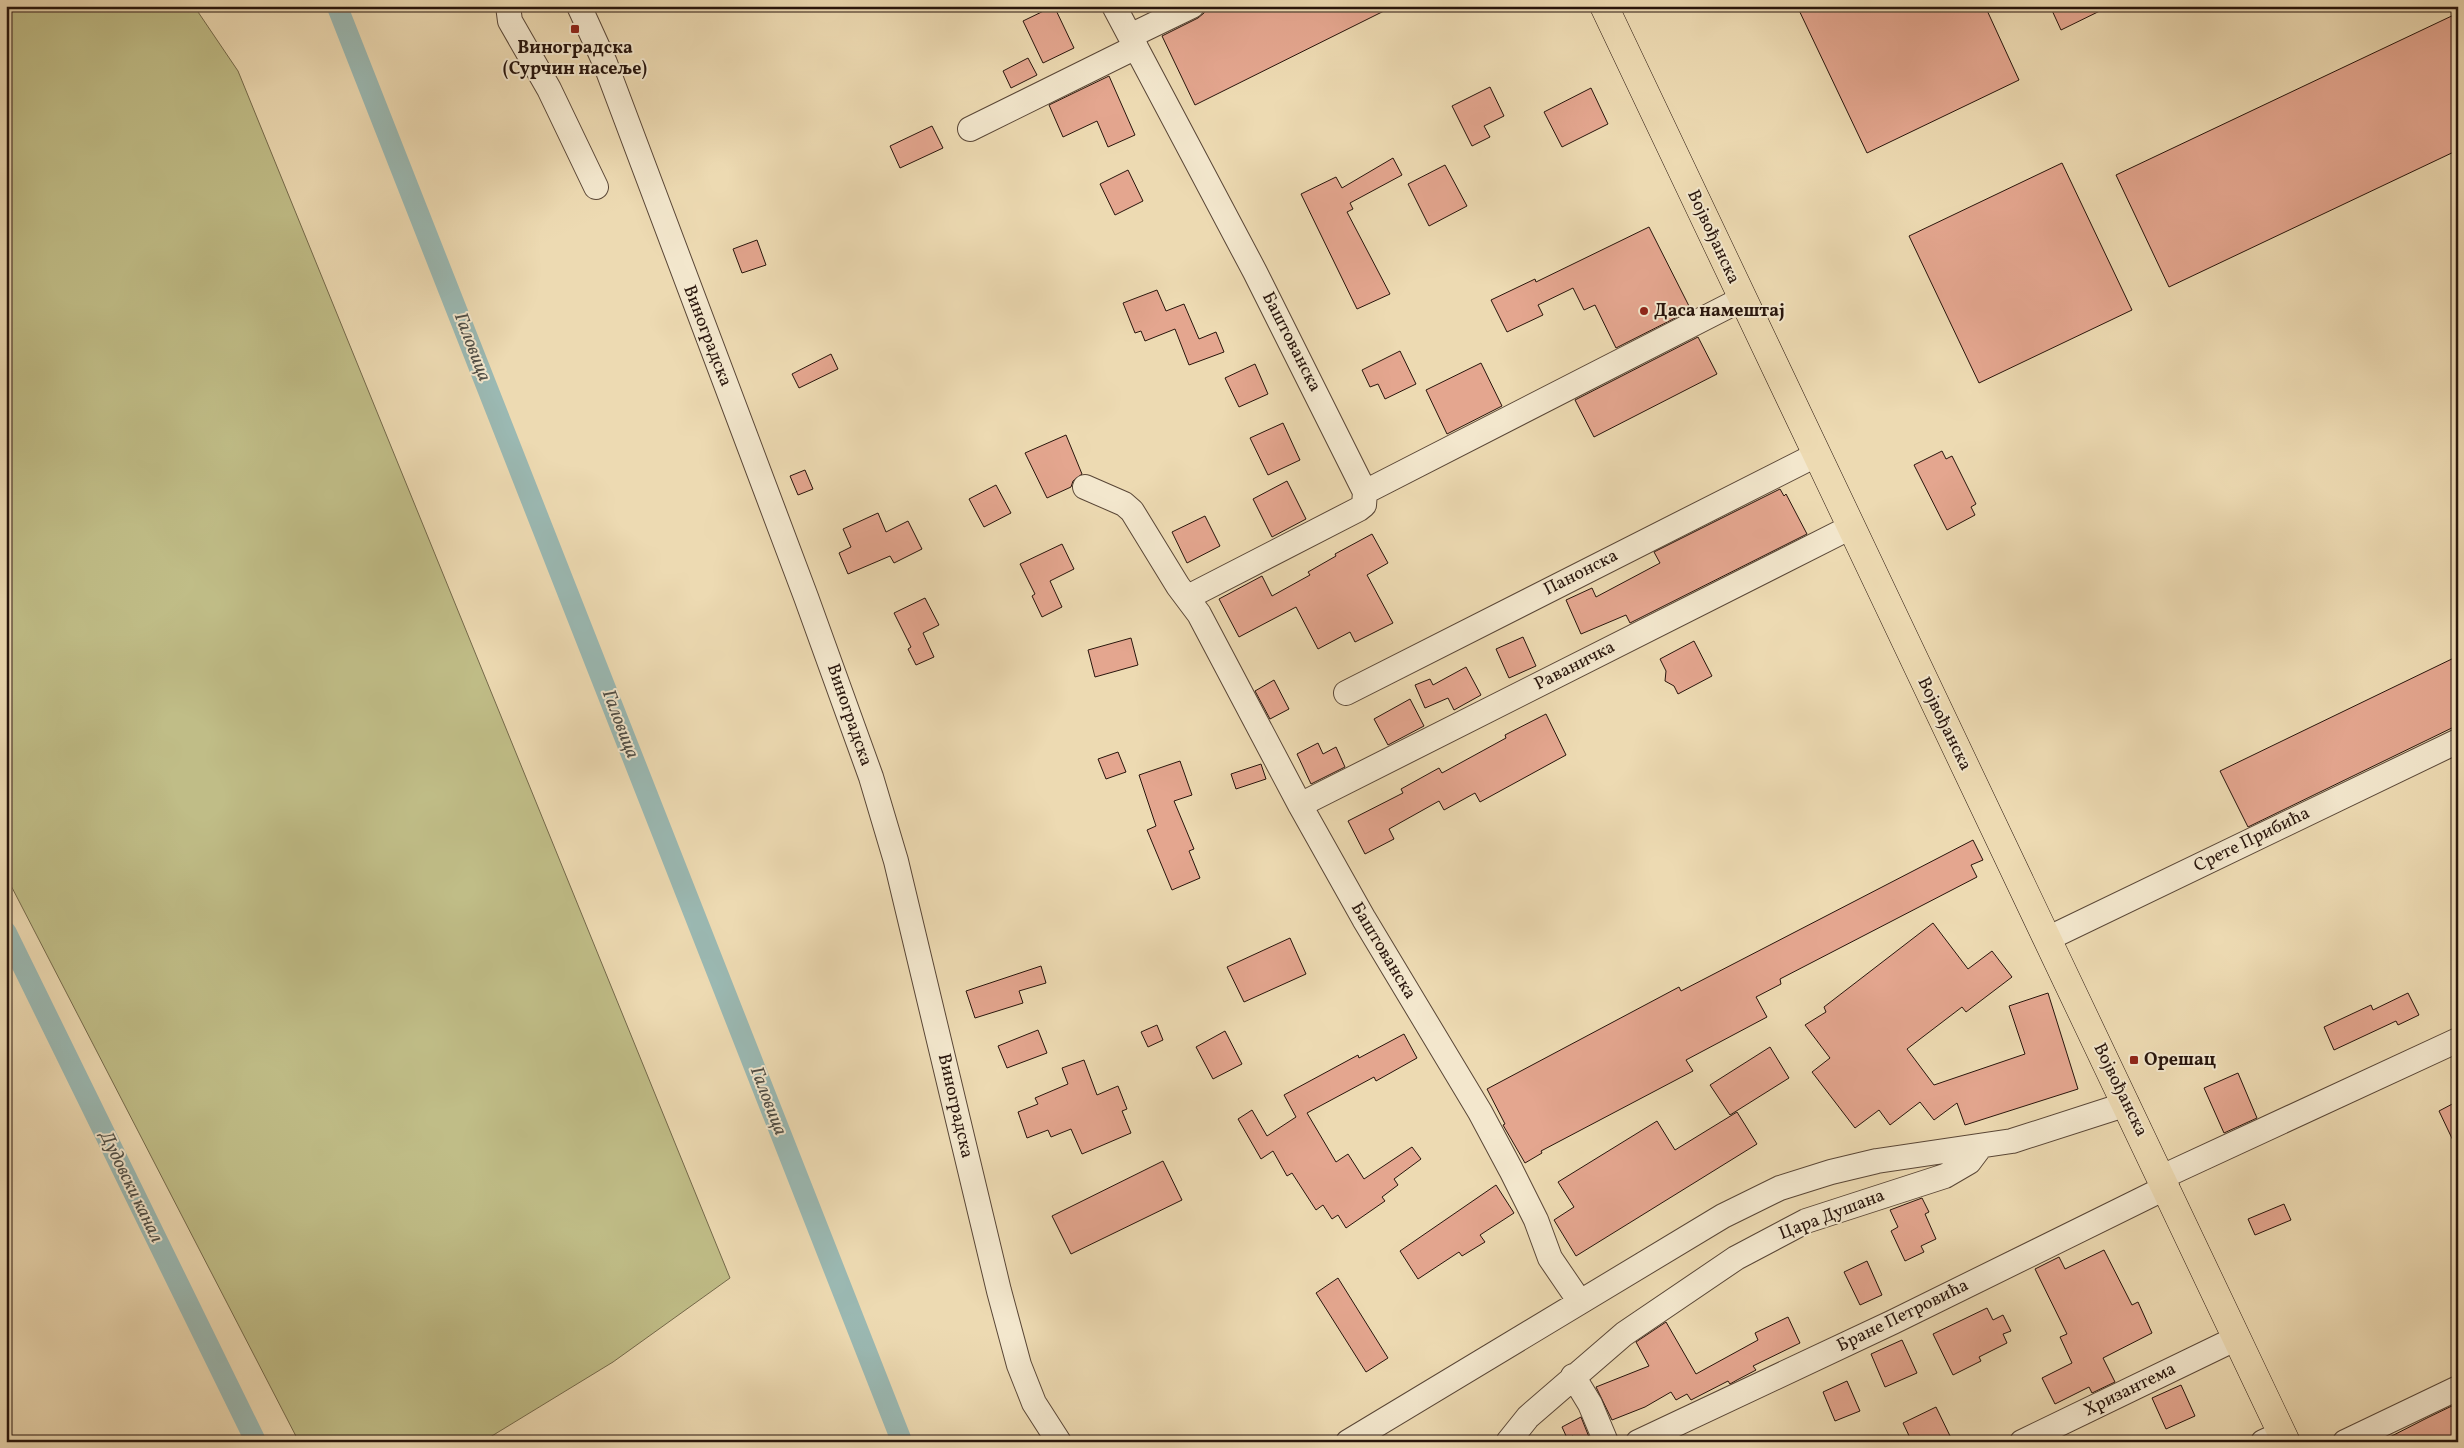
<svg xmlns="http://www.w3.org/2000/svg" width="2464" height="1448" viewBox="0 0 2464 1448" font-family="Vollkorn,serif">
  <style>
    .green { fill: #c0bd87; stroke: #74694a }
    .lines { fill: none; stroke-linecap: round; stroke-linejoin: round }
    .canal { stroke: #9bb9b3; stroke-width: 21 }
    .building { fill: #e4a68f; stroke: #28150c }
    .minor-casing { stroke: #594636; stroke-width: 26 }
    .major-casing { stroke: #28150c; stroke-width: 29 }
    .minor { stroke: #f3e7cd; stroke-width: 24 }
    .major { stroke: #eddab2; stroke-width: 28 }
    .poi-dot { fill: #8f2418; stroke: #f3e7cd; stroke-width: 2 }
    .labels { text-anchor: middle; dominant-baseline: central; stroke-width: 4; stroke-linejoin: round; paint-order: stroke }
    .poi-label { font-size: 18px; font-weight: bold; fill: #28150c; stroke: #f3e7cd; text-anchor: start }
    .street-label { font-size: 18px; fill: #28150c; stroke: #f3e7cd }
    .water-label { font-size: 19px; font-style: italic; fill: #504e46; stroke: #f3e7cd }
  </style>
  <rect width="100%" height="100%" fill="#eddab2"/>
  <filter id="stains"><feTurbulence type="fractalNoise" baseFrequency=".004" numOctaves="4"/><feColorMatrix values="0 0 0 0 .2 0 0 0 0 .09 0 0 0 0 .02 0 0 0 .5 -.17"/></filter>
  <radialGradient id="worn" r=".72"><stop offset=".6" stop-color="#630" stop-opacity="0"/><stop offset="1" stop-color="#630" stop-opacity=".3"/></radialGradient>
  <path class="green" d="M 6,6 L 194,6 L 238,71 L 730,1278 L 613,1362 L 482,1442 L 299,1442 L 6,876 Z"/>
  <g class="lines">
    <path class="canal" d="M 337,6 L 902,1442
      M 6,932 L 256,1442"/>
  </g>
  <path class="building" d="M 1054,6 L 1074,48 L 1043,63 L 1023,21 Z
    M 1206,6 L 1394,6 L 1195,105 L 1162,36 L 1198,18 L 1204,13 Z
    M 1797,6 L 1985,6 L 2019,80 L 1867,153 Z
    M 2050,6 L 2110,6 L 2061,30 Z
    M 2458,13 L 2458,150 L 2169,287 L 2116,175 Z
    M 1028,58 L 1037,75 L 1011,88 L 1003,71 Z
    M 1109,76 L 1135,135 L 1108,147 L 1097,121 L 1063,137 L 1049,105 Z
    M 1490,87 L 1504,116 L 1484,126 L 1490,137 L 1472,146 L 1452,106 Z
    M 1591,88 L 1608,124 L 1562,147 L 1544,112 Z
    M 932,126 L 943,148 L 900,168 L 890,146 Z
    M 1393,158 L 1402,175 L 1350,203 L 1353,209 L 1347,212 L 1390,294 L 1357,309 L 1301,194 L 1336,177 L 1342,188 Z
    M 2062,163 L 2132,310 L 1979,383 L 1909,236 Z
    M 1445,165 L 1467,206 L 1429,226 L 1408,184 Z
    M 1128,170 L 1143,201 L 1115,215 L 1100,184 Z
    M 1649,227 L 1691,310 L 1616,348 L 1595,305 L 1584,310 L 1573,288 L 1538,305 L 1543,315 L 1507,332 L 1491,300 L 1535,279 L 1536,282 Z
    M 757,240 L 766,265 L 742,273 L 733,249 Z
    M 1157,290 L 1166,311 L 1184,304 L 1199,339 L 1216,332 L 1224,352 L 1189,365 L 1175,329 L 1145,341 L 1141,331 L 1135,333 L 1123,303 Z
    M 1698,337 L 1717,374 L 1594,437 L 1575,400 Z
    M 1400,351 L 1416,384 L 1385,399 L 1378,384 L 1370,387 L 1362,370 Z
    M 831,354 L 838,369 L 799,388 L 792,374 Z
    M 1481,363 L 1502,406 L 1447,434 L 1426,390 Z
    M 1255,364 L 1268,394 L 1239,407 L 1225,378 Z
    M 1283,423 L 1300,460 L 1268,475 L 1250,438 Z
    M 1066,435 L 1082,474 L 1073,481 L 1071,487 L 1047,498 L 1025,453 Z
    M 1942,451 L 1946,459 L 1952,456 L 1976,504 L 1971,507 L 1975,515 L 1947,530 L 1914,465 Z
    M 805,470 L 813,489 L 798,495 L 790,476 Z
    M 1287,481 L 1306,519 L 1272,537 L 1253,499 Z
    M 996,485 L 1011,513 L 984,527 L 969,499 Z
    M 1780,489 L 1784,496 L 1786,494 L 1807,534 L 1630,623 L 1626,615 L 1581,634 L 1566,600 L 1592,588 L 1596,597 L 1660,563 L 1654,552 Z
    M 878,513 L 886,532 L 908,521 L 922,549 L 894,563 L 890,556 L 848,574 L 839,553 L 851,547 L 843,529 Z
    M 1205,516 L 1220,546 L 1187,563 L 1172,532 Z
    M 1372,534 L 1388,563 L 1367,575 L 1393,623 L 1355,642 L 1350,632 L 1318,649 L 1296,607 L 1239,637 L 1219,599 L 1262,576 L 1272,596 L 1310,575 L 1308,572 L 1336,556 L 1335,554 Z
    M 1062,544 L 1074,569 L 1050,581 L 1062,607 L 1042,617 L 1032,596 L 1035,594 L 1020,564 Z
    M 925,598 L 939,625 L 923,633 L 934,657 L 916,665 L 908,649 L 911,647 L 894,613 Z
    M 1523,637 L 1536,666 L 1509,678 L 1496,649 Z
    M 1131,638 L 1138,665 L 1095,677 L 1088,650 Z
    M 1694,641 L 1712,676 L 1678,694 L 1674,686 L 1665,681 L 1666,671 L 1660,659 Z
    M 2458,656 L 2458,725 L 2248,827 L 2220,771 Z
    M 1466,667 L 1481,695 L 1454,710 L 1448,698 L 1425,708 L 1415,685 L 1430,679 L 1433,685 Z
    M 1274,680 L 1289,709 L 1270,719 L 1255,691 Z
    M 1410,699 L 1424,726 L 1388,745 L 1374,719 Z
    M 1546,714 L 1566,755 L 1480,802 L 1475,793 L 1444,810 L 1439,801 L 1389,829 L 1394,839 L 1365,854 L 1348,821 L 1403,793 L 1401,789 L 1439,768 L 1442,773 L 1506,738 L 1505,735 Z
    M 1318,743 L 1323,754 L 1336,747 L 1345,767 L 1311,784 L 1297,754 Z
    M 1118,752 L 1126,772 L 1106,779 L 1098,759 Z
    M 1180,761 L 1192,795 L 1174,801 L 1194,849 L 1189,851 L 1200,878 L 1172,890 L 1147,830 L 1156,826 L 1139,775 Z
    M 1261,764 L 1266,779 L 1236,789 L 1231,774 Z
    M 1973,840 L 1983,860 L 1971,865 L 1977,877 L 1780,979 L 1781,984 L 1756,997 L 1767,1017 L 1686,1060 L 1693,1071 L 1541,1151 L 1542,1153 L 1525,1163 L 1503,1125 L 1505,1124 L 1487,1089 L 1679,987 L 1681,991 Z
    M 1933,923 L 1968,969 L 1992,951 L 2012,977 L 1966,1012 L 1962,1007 L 1907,1049 L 1934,1085 L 2025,1054 L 2009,1006 L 2048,993 L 2078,1089 L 1965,1125 L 1957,1103 L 1934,1120 L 1920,1102 L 1890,1125 L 1879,1110 L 1855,1128 L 1812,1072 L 1830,1058 L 1805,1025 L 1826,1012 L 1824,1007 Z
    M 1290,938 L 1306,974 L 1244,1002 L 1227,967 Z
    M 1041,966 L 1046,983 L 1019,991 L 1023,1003 L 975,1018 L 966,991 Z
    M 2408,993 L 2419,1015 L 2398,1025 L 2396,1021 L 2334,1050 L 2324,1027 L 2371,1005 L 2373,1010 Z
    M 1157,1025 L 1163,1040 L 1148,1047 L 1141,1032 Z
    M 1038,1030 L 1047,1053 L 1007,1068 L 998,1046 Z
    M 1225,1031 L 1242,1064 L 1213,1079 L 1196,1047 Z
    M 1404,1034 L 1417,1058 L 1376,1081 L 1374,1077 L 1307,1113 L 1336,1162 L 1348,1154 L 1364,1179 L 1412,1147 L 1421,1159 L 1394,1179 L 1398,1185 L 1382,1197 L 1385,1201 L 1346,1228 L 1338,1215 L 1332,1219 L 1323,1205 L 1316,1210 L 1292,1173 L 1287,1176 L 1273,1151 L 1261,1159 L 1238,1119 L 1252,1110 L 1267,1136 L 1296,1117 L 1284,1095 L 1358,1055 L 1359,1058 Z
    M 1770,1047 L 1789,1078 L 1730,1115 L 1710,1085 Z
    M 1084,1060 L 1097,1095 L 1118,1086 L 1127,1109 L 1122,1111 L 1131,1133 L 1082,1154 L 1071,1129 L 1051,1137 L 1048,1130 L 1027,1138 L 1018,1112 L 1038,1104 L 1035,1098 L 1068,1084 L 1062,1068 Z
    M 2238,1073 L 2257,1118 L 2224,1133 L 2204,1088 Z
    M 2458,1101 L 2458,1151 L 2439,1111 Z
    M 1737,1112 L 1757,1144 L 1576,1256 L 1554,1220 L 1574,1207 L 1558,1182 L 1657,1121 L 1675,1150 Z
    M 1163,1161 L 1182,1200 L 1071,1254 L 1052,1216 Z
    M 1496,1185 L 1514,1213 L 1480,1235 L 1485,1242 L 1462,1256 L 1459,1252 L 1418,1279 L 1400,1251 Z
    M 1922,1198 L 1929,1212 L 1925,1214 L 1936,1239 L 1921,1246 L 1924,1252 L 1905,1261 L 1891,1231 L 1898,1227 L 1890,1210 Z
    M 2284,1204 L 2291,1220 L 2255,1235 L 2248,1219 Z
    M 2104,1250 L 2132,1305 L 2138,1302 L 2152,1333 L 2103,1358 L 2115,1382 L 2092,1393 L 2089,1387 L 2055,1404 L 2042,1378 L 2072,1363 L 2060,1337 L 2067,1334 L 2035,1269 L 2059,1257 L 2065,1269 Z
    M 1867,1261 L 1882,1295 L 1860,1305 L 1844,1272 Z
    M 1338,1278 L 1388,1358 L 1366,1372 L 1316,1293 Z
    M 1987,1308 L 1993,1320 L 2003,1315 L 2011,1331 L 2003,1334 L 2007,1343 L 1979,1357 L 1981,1361 L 1953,1375 L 1933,1334 Z
    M 1788,1317 L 1800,1343 L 1753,1366 L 1756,1370 L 1737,1380 L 1730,1384 L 1728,1381 L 1691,1400 L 1687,1394 L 1676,1400 L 1671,1392 L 1645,1407 L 1612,1420 L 1596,1387 L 1649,1366 L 1636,1342 L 1666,1322 L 1696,1374 L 1758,1340 L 1755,1333 Z
    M 1902,1340 L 1917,1373 L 1885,1387 L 1871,1354 Z
    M 1847,1381 L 1860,1411 L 1835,1421 L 1823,1392 Z
    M 2181,1385 L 2195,1416 L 2166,1429 L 2152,1398 Z
    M 2458,1403 L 2458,1442 L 2380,1442 L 2427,1418 Z
    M 1936,1407 L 1953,1442 L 1912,1442 L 1903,1423 Z
    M 1581,1417 L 1589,1437 L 1579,1442 L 1576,1442 L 1573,1436 L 1567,1438 L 1562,1427 Z"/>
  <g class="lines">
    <defs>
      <path id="minor" d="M 508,6 L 510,21 L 549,89 L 596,187
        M 579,6 L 605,63 L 806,597 L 871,777 L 896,861 L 999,1291 L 1019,1365 L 1034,1403 L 1059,1442
        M 1114,6 L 1255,272 L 1365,492 L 1364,505 L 1359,509 L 1188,597
        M 1130,36 L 1192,6
        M 970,129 L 1136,47
        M 1085,487 L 1124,504 L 1132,511 L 1178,586 L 1199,614 L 1300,805 L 1364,919 L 1480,1112 L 1511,1170 L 1536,1220 L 1550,1258 L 1580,1302
        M 1365,492 L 1742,299
        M 1346,693 L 1816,455
        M 1300,805 L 1851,527
        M 2047,939 L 2458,741
        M 2162,1177 L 2458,1040
        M 1573,1376 L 1590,1404 L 1606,1442
        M 1348,1442 L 1723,1216 L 1780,1188 L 1831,1172 L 1877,1161 L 2012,1141 L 2127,1104
        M 1508,1442 L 1528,1417 L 1624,1334 L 1736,1258 L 1806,1221 L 1945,1176 L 1969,1162 L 1981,1146
        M 1638,1442 L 1893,1322 L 2167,1187
        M 2022,1442 L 2237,1338
        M 2263,1442 L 2282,1433
        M 2345,1442 L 2458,1388"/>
      <path id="major" d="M 1604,6 L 2286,1442"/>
    </defs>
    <use href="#minor" class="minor-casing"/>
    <use href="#major" class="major-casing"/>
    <use href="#minor" class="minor"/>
    <use href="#major" class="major"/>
  </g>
  <g class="poi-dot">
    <rect x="570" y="24" width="10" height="10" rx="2.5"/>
    <circle cx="1644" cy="311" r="5"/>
    <rect x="2129" y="1055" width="10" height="10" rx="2.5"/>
  </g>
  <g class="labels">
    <g class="poi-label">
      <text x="575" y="48" text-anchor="middle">Виноградска<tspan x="575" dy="21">(Сурчин насеље)</tspan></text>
      <text x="1654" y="311">Даса намештај</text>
      <text x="2144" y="1060">Орешац</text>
    </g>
    <g class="street-label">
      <text transform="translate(1713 237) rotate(65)">Војвођанска</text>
      <text transform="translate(707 336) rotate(69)">Виноградска</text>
      <text transform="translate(1291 342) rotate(63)">Баштованска</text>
      <text transform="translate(1581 573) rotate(-27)">Панонска</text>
      <text transform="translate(1575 666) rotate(-27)">Раваничка</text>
      <text transform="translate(849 715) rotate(71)">Виноградска</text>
      <text transform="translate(1944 724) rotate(64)">Војвођанска</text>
      <text transform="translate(2252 840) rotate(-26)">Срете Прибића</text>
      <text transform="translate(1383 951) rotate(59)">Баштованска</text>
      <text transform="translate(2120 1090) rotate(64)">Војвођанска</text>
      <text transform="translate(955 1106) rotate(77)">Виноградска</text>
      <text transform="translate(1832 1215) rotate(-21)">Цара Душана</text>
      <text transform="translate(1903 1316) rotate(-26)">Бране Петровића</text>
      <text transform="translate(2130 1390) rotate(-26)">Хризантема</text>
    </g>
    <g class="water-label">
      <text transform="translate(472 347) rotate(69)">Галовица</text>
      <text transform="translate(620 724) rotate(69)">Галовица</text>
      <text transform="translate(768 1101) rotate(69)">Галовица</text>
      <text transform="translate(131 1187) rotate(64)">Дудовски канал</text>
    </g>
  </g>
  <rect width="2464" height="1448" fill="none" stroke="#eddab2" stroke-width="25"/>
  <rect x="8" y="8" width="2449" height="1433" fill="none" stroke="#28150c" stroke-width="2.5"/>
  <rect x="12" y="12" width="2439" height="1423" fill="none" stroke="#28150c"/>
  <rect width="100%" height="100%" filter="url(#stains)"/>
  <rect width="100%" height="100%" fill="url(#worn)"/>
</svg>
